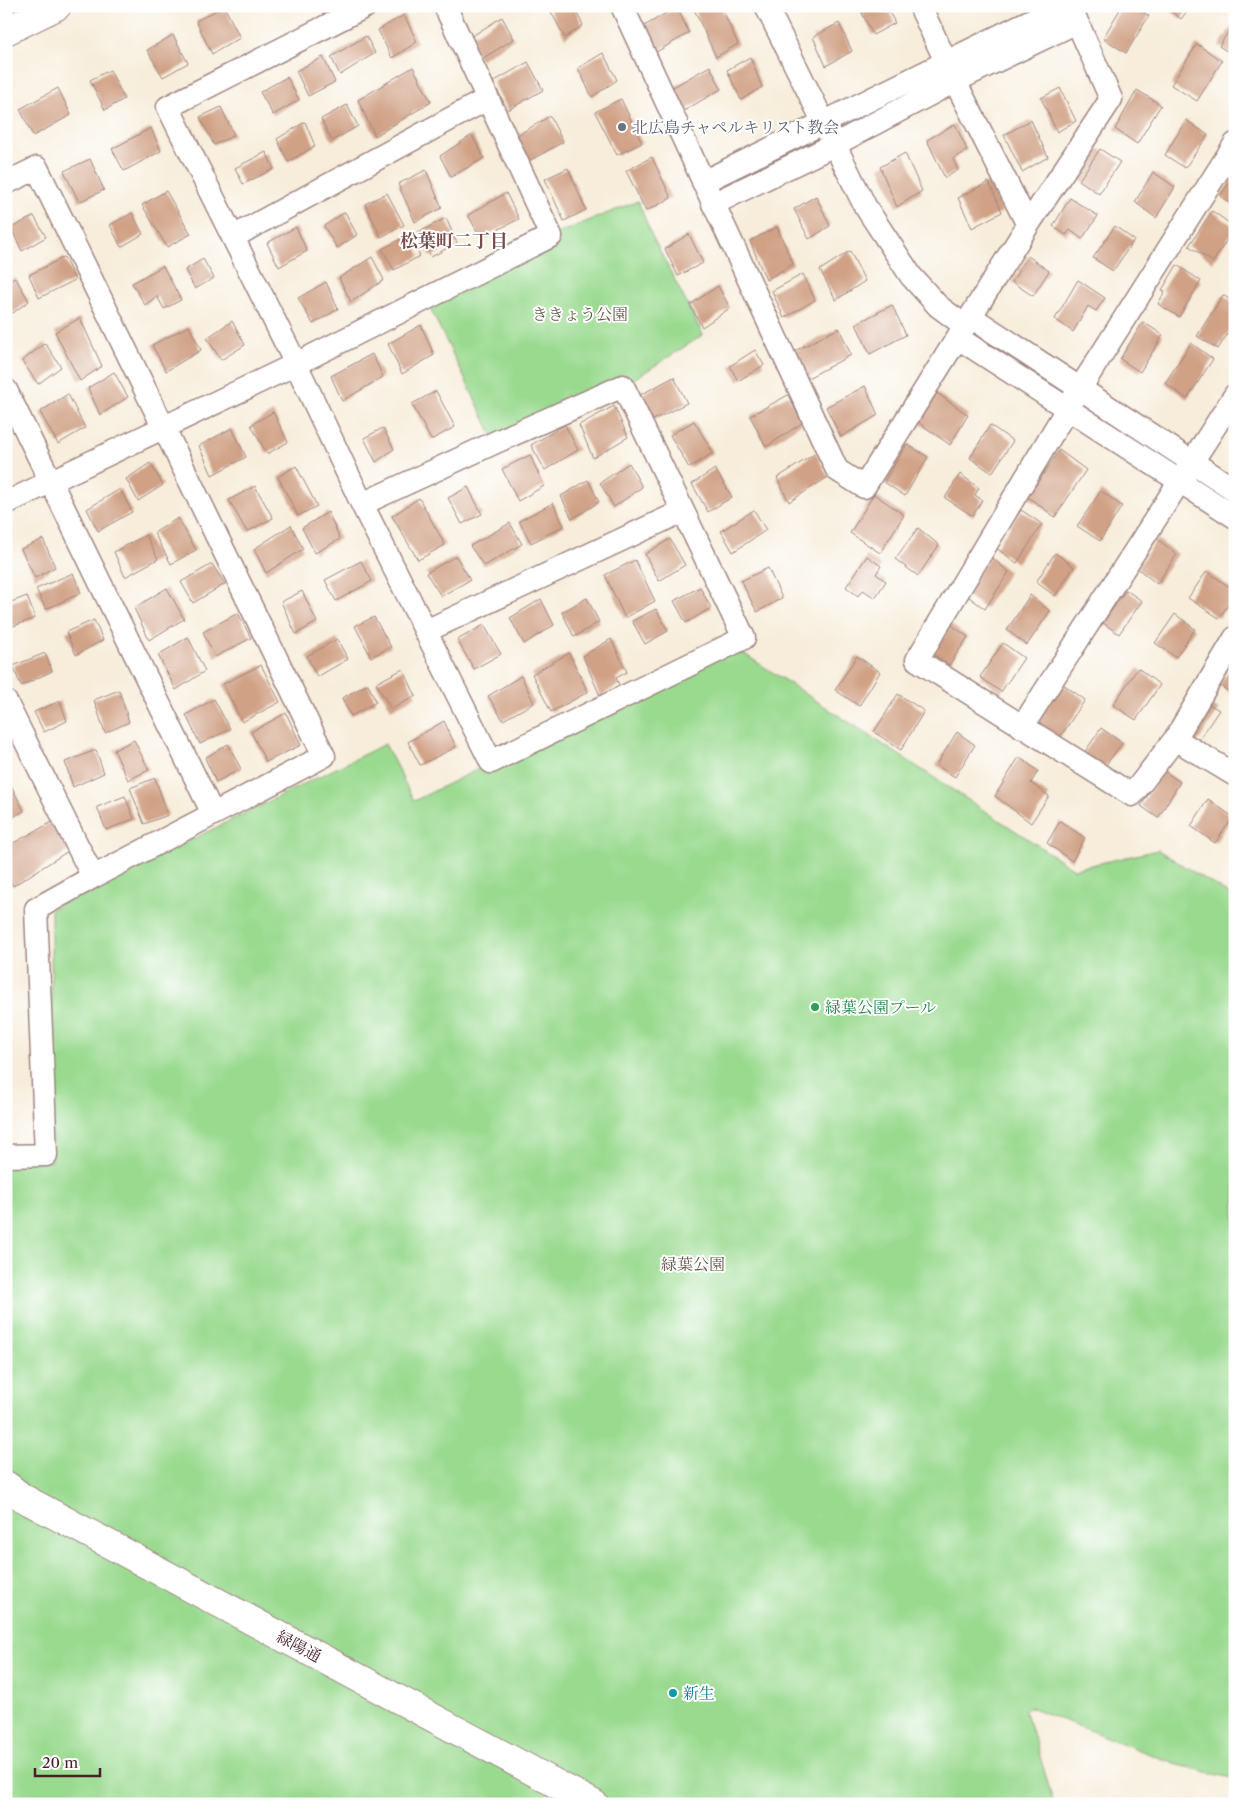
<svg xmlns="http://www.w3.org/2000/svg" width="1241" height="1810" viewBox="0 0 1241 1810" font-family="'Libre Caslon Text','Noto Serif JP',serif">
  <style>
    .green { fill: #9ada8f; stroke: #727c5d }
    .building { fill: #d0a185 }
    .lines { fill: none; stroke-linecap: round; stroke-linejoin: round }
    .minor-casing { stroke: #a08682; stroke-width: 25 }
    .tertiary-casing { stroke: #a08682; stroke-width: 30 }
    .minor { stroke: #fff; stroke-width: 22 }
    .tertiary { stroke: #fff; stroke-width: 28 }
    .worship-dot { fill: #6b7280; stroke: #fff; stroke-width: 2 }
    .leisure-dot { fill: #2e9e5b; stroke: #fff; stroke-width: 2 }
    .culture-dot { fill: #0f9aa8; stroke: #fff; stroke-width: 2 }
    .labels { text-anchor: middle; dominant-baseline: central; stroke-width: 4; stroke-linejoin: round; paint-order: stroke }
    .worship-label { font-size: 16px; fill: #5b616d; stroke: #fff; text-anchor: start }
    .park-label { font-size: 16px; fill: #625749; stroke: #fff }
    .leisure-label { font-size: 16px; fill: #27864d; stroke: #fff; text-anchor: start }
    .street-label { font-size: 16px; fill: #4a1f2b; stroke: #fff }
    .culture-label { font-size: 16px; fill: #0d838f; stroke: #fff; text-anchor: start }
    .neighbourhood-label { font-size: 18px; font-weight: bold; fill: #794c4a; stroke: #fff }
  </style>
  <rect width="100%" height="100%" fill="#fff"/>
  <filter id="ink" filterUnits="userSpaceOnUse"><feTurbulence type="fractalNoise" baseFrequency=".02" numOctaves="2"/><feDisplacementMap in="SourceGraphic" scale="10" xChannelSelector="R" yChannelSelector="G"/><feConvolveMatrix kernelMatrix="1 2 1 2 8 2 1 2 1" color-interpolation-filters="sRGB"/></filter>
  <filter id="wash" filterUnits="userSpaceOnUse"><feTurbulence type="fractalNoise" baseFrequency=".0096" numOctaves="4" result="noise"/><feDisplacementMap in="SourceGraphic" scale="20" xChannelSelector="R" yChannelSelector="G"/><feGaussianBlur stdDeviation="1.12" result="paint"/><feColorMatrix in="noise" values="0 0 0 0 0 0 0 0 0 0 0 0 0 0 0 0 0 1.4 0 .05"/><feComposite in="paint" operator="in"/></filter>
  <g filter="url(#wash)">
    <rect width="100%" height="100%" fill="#f7edda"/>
    <path class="green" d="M 638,201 L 651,234 L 703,335 L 623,386 L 496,442 L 425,298 L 551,236 Z
      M 729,644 L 1074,869 L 1158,850 L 1235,898 L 1235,1779 L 1175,1764 L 1030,1707 L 1024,1710 L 1036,1743 L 1054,1804 L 6,1804 L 6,1164 L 52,1161 L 51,909 L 385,744 L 414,801 Z"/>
    <g id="blocks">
      <path class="building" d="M 224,6 L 240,38 L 212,54 L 196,21 Z
        M 548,6 L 573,6 L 583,25 L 565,38 Z
        M 700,6 L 721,6 L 738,44 L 716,57 L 694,9 Z
        M 865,6 L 886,6 L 895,23 L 873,35 L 860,9 Z
        M 1122,6 L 1135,6 L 1149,16 L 1126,53 L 1103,38 Z
        M 1164,6 L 1191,6 L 1181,19 Z
        M 677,7 L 689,33 L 651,55 L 639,29 Z
        M 404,15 L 417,42 L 392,58 L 378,30 Z
        M 502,17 L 514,39 L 480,60 L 469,38 Z
        M 1235,21 L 1235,56 L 1219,46 Z
        M 839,23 L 852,51 L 826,66 L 813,37 Z
        M 173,35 L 188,63 L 163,77 L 147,50 Z
        M 366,36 L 375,53 L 340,75 L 331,57 Z
        M 1197,44 L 1222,61 L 1197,101 L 1171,85 Z
        M 603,53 L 617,80 L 592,97 L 578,68 Z
        M 323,57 L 335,82 L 308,96 L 296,71 Z
        M 750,57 L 762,87 L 741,100 L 727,70 Z
        M 528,62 L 543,90 L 508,110 L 493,82 Z
        M 710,66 L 721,89 L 680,113 L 668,90 Z
        M 413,67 L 431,102 L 375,136 L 358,100 Z
        M 110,70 L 124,99 L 105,110 L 90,80 Z
        M 287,77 L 299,100 L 273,115 L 260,92 Z
        M 58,88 L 71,115 L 33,136 L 20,109 Z
        M 1060,88 L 1076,121 L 1057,132 L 1041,98 Z
        M 1137,90 L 1161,105 L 1137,144 L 1115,129 Z
        M 621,99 L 642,143 L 617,155 L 595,112 Z
        M 347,105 L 358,126 L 332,141 L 321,119 Z
        M 221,107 L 234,135 L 214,145 L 200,117 Z
        M 550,116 L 563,142 L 529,161 L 516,136 Z
        M 1031,120 L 1048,157 L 1022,172 L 1004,135 Z
        M 1186,120 L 1208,135 L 1185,168 L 1165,155 Z
        M 305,122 L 315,146 L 288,162 L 277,139 Z
        M 955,124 L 967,150 L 953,159 L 958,170 L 945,178 L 927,140 Z
        M 151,128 L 161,151 L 124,171 L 112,149 Z
        M 472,135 L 484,158 L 451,177 L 440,156 Z
        M 1100,149 L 1120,162 L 1099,194 L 1079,180 Z
        M 266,152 L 274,169 L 243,184 L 235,168 Z
        M 905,153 L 922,191 L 897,207 L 880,167 Z
        M 652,157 L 671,198 L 646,211 L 626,171 Z
        M 90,159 L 104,190 L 79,202 L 64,171 Z
        M 568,168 L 586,210 L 564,221 L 545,179 Z
        M 426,170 L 442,208 L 415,222 L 398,184 Z
        M 1153,172 L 1175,187 L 1156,218 L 1135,202 Z
        M 1235,174 L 1235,207 L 1220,196 Z
        M 989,182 L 1002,212 L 972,228 L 958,198 Z
        M 166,191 L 191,234 L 167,247 L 142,205 Z
        M 387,193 L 404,225 L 381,237 L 365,204 Z
        M 506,193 L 519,219 L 481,238 L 468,215 Z
        M 816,196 L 830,226 L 809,239 L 794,209 Z
        M 1070,198 L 1098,216 L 1082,239 L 1070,230 L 1066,235 L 1053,226 Z
        M 1212,211 L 1235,227 L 1213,262 L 1189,246 Z
        M 345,212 L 357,235 L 337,248 L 324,226 Z
        M 132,213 L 143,234 L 121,247 L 110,225 Z
        M 34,216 L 46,237 L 22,251 L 11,228 Z
        M 446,218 L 457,243 L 431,257 L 419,232 Z
        M 1115,226 L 1134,240 L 1113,271 L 1093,258 Z
        M 296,227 L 307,251 L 279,267 L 267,243 Z
        M 777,227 L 793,264 L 766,280 L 750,241 Z
        M 410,234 L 420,256 L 394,270 L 382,249 Z
        M 689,234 L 703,263 L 678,276 L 665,249 Z
        M 850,251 L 865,281 L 836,300 L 820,270 Z
        M 1028,256 L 1049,271 L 1033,296 L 1012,282 Z
        M 64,257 L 75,280 L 39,298 L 29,275 Z
        M 372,257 L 384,280 L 351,302 L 339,278 Z
        M 203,259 L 214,278 L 195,289 L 185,270 Z
        M 1177,265 L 1201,281 L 1179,317 L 1158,304 L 1165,291 L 1162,290 Z
        M 163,266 L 181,300 L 164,309 L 157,296 L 145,305 L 132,283 Z
        M 803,274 L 815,300 L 784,318 L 772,291 Z
        M 15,277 L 29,301 L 6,318 L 6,283 Z
        M 1078,280 L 1105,298 L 1096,311 L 1088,306 L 1073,332 L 1055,319 Z
        M 326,282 L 338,309 L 313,324 L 298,298 Z
        M 718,286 L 730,308 L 702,327 L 690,305 Z
        M 1223,295 L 1235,303 L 1235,322 L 1218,349 L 1197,336 Z
        M 892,305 L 906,335 L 870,354 L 856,324 Z
        M 80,318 L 102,366 L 80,381 L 55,332 Z
        M 232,321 L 245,345 L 221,360 L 207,338 Z
        M 1143,322 L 1163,335 L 1140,372 L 1120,359 Z
        M 421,325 L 434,355 L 402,374 L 388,344 Z
        M 189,326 L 201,350 L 166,371 L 152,345 Z
        M 839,328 L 851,355 L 806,379 L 793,352 Z
        M 45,343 L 61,367 L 38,384 L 22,361 Z
        M 1191,343 L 1213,359 L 1187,399 L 1165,383 Z
        M 755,350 L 764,365 L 738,381 L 730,366 Z
        M 372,354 L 383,377 L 342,401 L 331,376 Z
        M 114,372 L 128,397 L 100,415 L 88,388 Z
        M 674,377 L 687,403 L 653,420 L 640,395 Z
        M 865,386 L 878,415 L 841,437 L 826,407 Z
        M 436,391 L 455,427 L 431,440 L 412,404 Z
        M 937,393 L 968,415 L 950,445 L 918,422 Z
        M 68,394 L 85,428 L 58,444 L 40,412 Z
        M 788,395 L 802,423 L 766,447 L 750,416 Z
        M 614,406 L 628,437 L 593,458 L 579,425 Z
        M 273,412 L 288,442 L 267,454 L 251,425 Z
        M 694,421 L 713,453 L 689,468 L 670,435 Z
        M 565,425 L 578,450 L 545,470 L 531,445 Z
        M 990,425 L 1013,441 L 992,473 L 970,458 Z
        M 232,428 L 246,457 L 212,475 L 199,446 Z
        M 383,428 L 394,449 L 376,462 L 364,438 Z
        M 907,444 L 928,457 L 905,496 L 884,482 Z
        M 1059,450 L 1086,470 L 1055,517 L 1028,497 Z
        M 816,453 L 828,477 L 789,502 L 777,478 Z
        M 530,455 L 544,486 L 518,501 L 502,469 Z
        M 150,463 L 163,485 L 138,501 L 126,479 Z
        M 629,463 L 642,487 L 614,507 L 600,483 Z
        M 296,466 L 317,506 L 298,516 L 278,477 Z
        M 715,469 L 732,497 L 708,512 L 692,484 Z
        M 960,474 L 979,488 L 975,495 L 982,500 L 973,516 L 945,498 Z
        M 588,480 L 599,502 L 572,519 L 561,496 Z
        M 255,486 L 273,518 L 247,532 L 229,500 Z
        M 468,487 L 482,514 L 462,524 L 448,498 Z
        M 120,489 L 132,512 L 98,531 L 87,509 Z
        M 1101,491 L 1122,506 L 1100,541 L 1077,526 Z
        M 874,494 L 904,515 L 880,553 L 850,533 Z
        M 419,498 L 445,545 L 418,560 L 392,516 Z
        M 553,503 L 564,526 L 531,543 L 519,521 Z
        M 754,510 L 766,530 L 733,552 L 721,531 Z
        M 1021,510 L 1042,524 L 1017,563 L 996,548 Z
        M 328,512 L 340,539 L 315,553 L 302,528 Z
        M 178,518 L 196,550 L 171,564 L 154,533 Z
        M 510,523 L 522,544 L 484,566 L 470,546 Z
        M 291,525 L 303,549 L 266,573 L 254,549 Z
        M 918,528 L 939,545 L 918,576 L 895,559 Z
        M 146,535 L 158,559 L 125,577 L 114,552 Z
        M 43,539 L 55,567 L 35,578 L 21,549 Z
        M 670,539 L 685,565 L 659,581 L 645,554 Z
        M 1157,539 L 1177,554 L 1157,584 L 1137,568 Z
        M 1055,553 L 1074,567 L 1055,596 L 1036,582 Z
        M 456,556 L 470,580 L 441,596 L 426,573 Z
        M 867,556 L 881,566 L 876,574 L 886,581 L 875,598 L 863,590 L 858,596 L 846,587 Z
        M 990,556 L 1009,572 L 985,609 L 965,594 Z
        M 635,560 L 655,601 L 625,618 L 605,575 Z
        M 361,561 L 372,581 L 336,601 L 325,580 Z
        M 212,564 L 225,584 L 193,603 L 181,582 Z
        M 768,568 L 782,598 L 757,612 L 741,581 Z
        M 1207,571 L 1235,591 L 1235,595 L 1219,618 L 1188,598 Z
        M 73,573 L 81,593 L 46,609 L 36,589 Z
        M 700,587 L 711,608 L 686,623 L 674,601 Z
        M 167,588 L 184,619 L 149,640 L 134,608 Z
        M 1126,590 L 1142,601 L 1119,634 L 1103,623 Z
        M 302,591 L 317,622 L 296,634 L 281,602 Z
        M 1030,595 L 1050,611 L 1027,645 L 1007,630 Z
        M 27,596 L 35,618 L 11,627 L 6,615 L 6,604 Z
        M 587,598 L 599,622 L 574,637 L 562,612 Z
        M 541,599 L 554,625 L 524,644 L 510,618 Z
        M 656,609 L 668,631 L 645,644 L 632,621 Z
        M 238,613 L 251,638 L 215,657 L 203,632 Z
        M 1175,614 L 1195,629 L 1176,657 L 1155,643 Z
        M 374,617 L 391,647 L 371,657 L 355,626 Z
        M 94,620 L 103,640 L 76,655 L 66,632 Z
        M 949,623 L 968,637 L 949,665 L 930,652 Z
        M 484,625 L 501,654 L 474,669 L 457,640 Z
        M 188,637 L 205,671 L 176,690 L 158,655 Z
        M 337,639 L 348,659 L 317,677 L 307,656 Z
        M 611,639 L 627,672 L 616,678 L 619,685 L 600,696 L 583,656 Z
        M 1003,643 L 1024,658 L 1001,692 L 980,677 Z
        M 45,653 L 52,671 L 21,686 L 13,666 Z
        M 569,653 L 588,692 L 551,712 L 532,674 Z
        M 857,656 L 880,672 L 859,706 L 835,690 Z
        M 1235,662 L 1235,696 L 1219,685 Z
        M 261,665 L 280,702 L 242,722 L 223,684 Z
        M 1138,668 L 1160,685 L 1136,720 L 1113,705 Z
        M 403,669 L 416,696 L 391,709 L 376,683 Z
        M 521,676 L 534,703 L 503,720 L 488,696 Z
        M 368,684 L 376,702 L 351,716 L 342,698 Z
        M 1063,684 L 1085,700 L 1058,740 L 1035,722 Z
        M 119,690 L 129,722 L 105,733 L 94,700 Z
        M 898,694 L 924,711 L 901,750 L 874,732 Z
        M 214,699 L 230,729 L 200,744 L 186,715 Z
        M 60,701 L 67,721 L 44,732 L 34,712 Z
        M 1207,703 L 1219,710 L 1197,743 L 1184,735 Z
        M 286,713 L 301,745 L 266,762 L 251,732 Z
        M 444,721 L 456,747 L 420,765 L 408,742 Z
        M 1101,728 L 1122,743 L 1100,773 L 1080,759 Z
        M 957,732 L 975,745 L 955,777 L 936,765 Z
        M 134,740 L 149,770 L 128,780 L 114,750 Z
        M 228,744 L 241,769 L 216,782 L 205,758 Z
        M 96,750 L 104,773 L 73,787 L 65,762 Z
        M 1019,757 L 1038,771 L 1031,783 L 1049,796 L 1031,823 L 995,796 Z
        M 1163,770 L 1180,782 L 1158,818 L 1141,806 Z
        M 6,775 L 24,811 L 6,821 Z
        M 155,778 L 168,815 L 144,824 L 130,788 Z
        M 125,796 L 134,819 L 106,830 L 97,807 Z
        M 1208,799 L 1233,817 L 1215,843 L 1191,826 Z
        M 54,821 L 70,850 L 13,886 L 6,872 L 6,847 Z
        M 1060,821 L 1085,838 L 1072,861 L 1047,843 Z"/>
    </g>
  </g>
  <g filter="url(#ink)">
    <use href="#blocks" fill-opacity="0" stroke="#a08682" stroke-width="1"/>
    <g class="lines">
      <defs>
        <path id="minor" d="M 622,6 L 837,470 L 864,487 L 1028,225 L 1111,99 L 1070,6
          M 766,6 L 865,206 L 911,276 L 938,306 L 965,326
          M 920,6 L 955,81 L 1028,225
          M 1235,144 L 1067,409 L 917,660 L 1132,795 L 1175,739 L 1235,638
          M 703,182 L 1060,6
          M 6,183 L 37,168 L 324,756 L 93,877 L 36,909 L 46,1155 L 6,1156
          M 713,204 L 834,145 L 955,81 L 1077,22
          M 233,237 L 487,99
          M 971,317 L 1235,490
          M 958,338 L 1235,517
          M 6,390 L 213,814
          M 6,503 L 296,364 L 551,236 L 445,6
          M 362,504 L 496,442 L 623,386 L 744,638 L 491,762 L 362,504 L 296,364 L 168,107 L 366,6
          M 426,631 L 683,511
          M 6,702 L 93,877
          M 1022,727 L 1235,395
          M 1175,739 L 1235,775"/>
        <path id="tertiary" d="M 6,31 L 57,6
          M 6,1485 L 23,1498 L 594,1804"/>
      </defs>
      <use href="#minor" class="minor-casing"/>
      <use href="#tertiary" class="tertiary-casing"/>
      <use href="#minor" class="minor"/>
      <use href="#tertiary" class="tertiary"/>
    </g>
  </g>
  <circle class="worship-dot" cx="622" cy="127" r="5"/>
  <circle class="leisure-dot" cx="815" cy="1007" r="5"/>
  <circle class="culture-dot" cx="673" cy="1693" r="5"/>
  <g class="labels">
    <g class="worship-label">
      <text x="632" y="127">北広島チャペルキリスト教会</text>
    </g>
    <g class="park-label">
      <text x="580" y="314">ききょう公園</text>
      <text x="693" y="1264">緑葉公園</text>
    </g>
    <g class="leisure-label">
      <text x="825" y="1007">緑葉公園プール</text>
    </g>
    <g class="street-label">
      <text transform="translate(299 1646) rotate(28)">緑陽通</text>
    </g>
    <g class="culture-label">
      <text x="683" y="1693">新生</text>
    </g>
    <g class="neighbourhood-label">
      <text x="454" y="241">松葉町二丁目</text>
    </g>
  </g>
  <rect width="1241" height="1810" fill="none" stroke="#fff" stroke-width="25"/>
  <path d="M35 1768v8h65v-8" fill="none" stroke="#4a1f2b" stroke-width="2.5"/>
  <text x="42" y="1768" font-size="15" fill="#4a1f2b" stroke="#ffffff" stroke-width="4" paint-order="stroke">20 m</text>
</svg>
